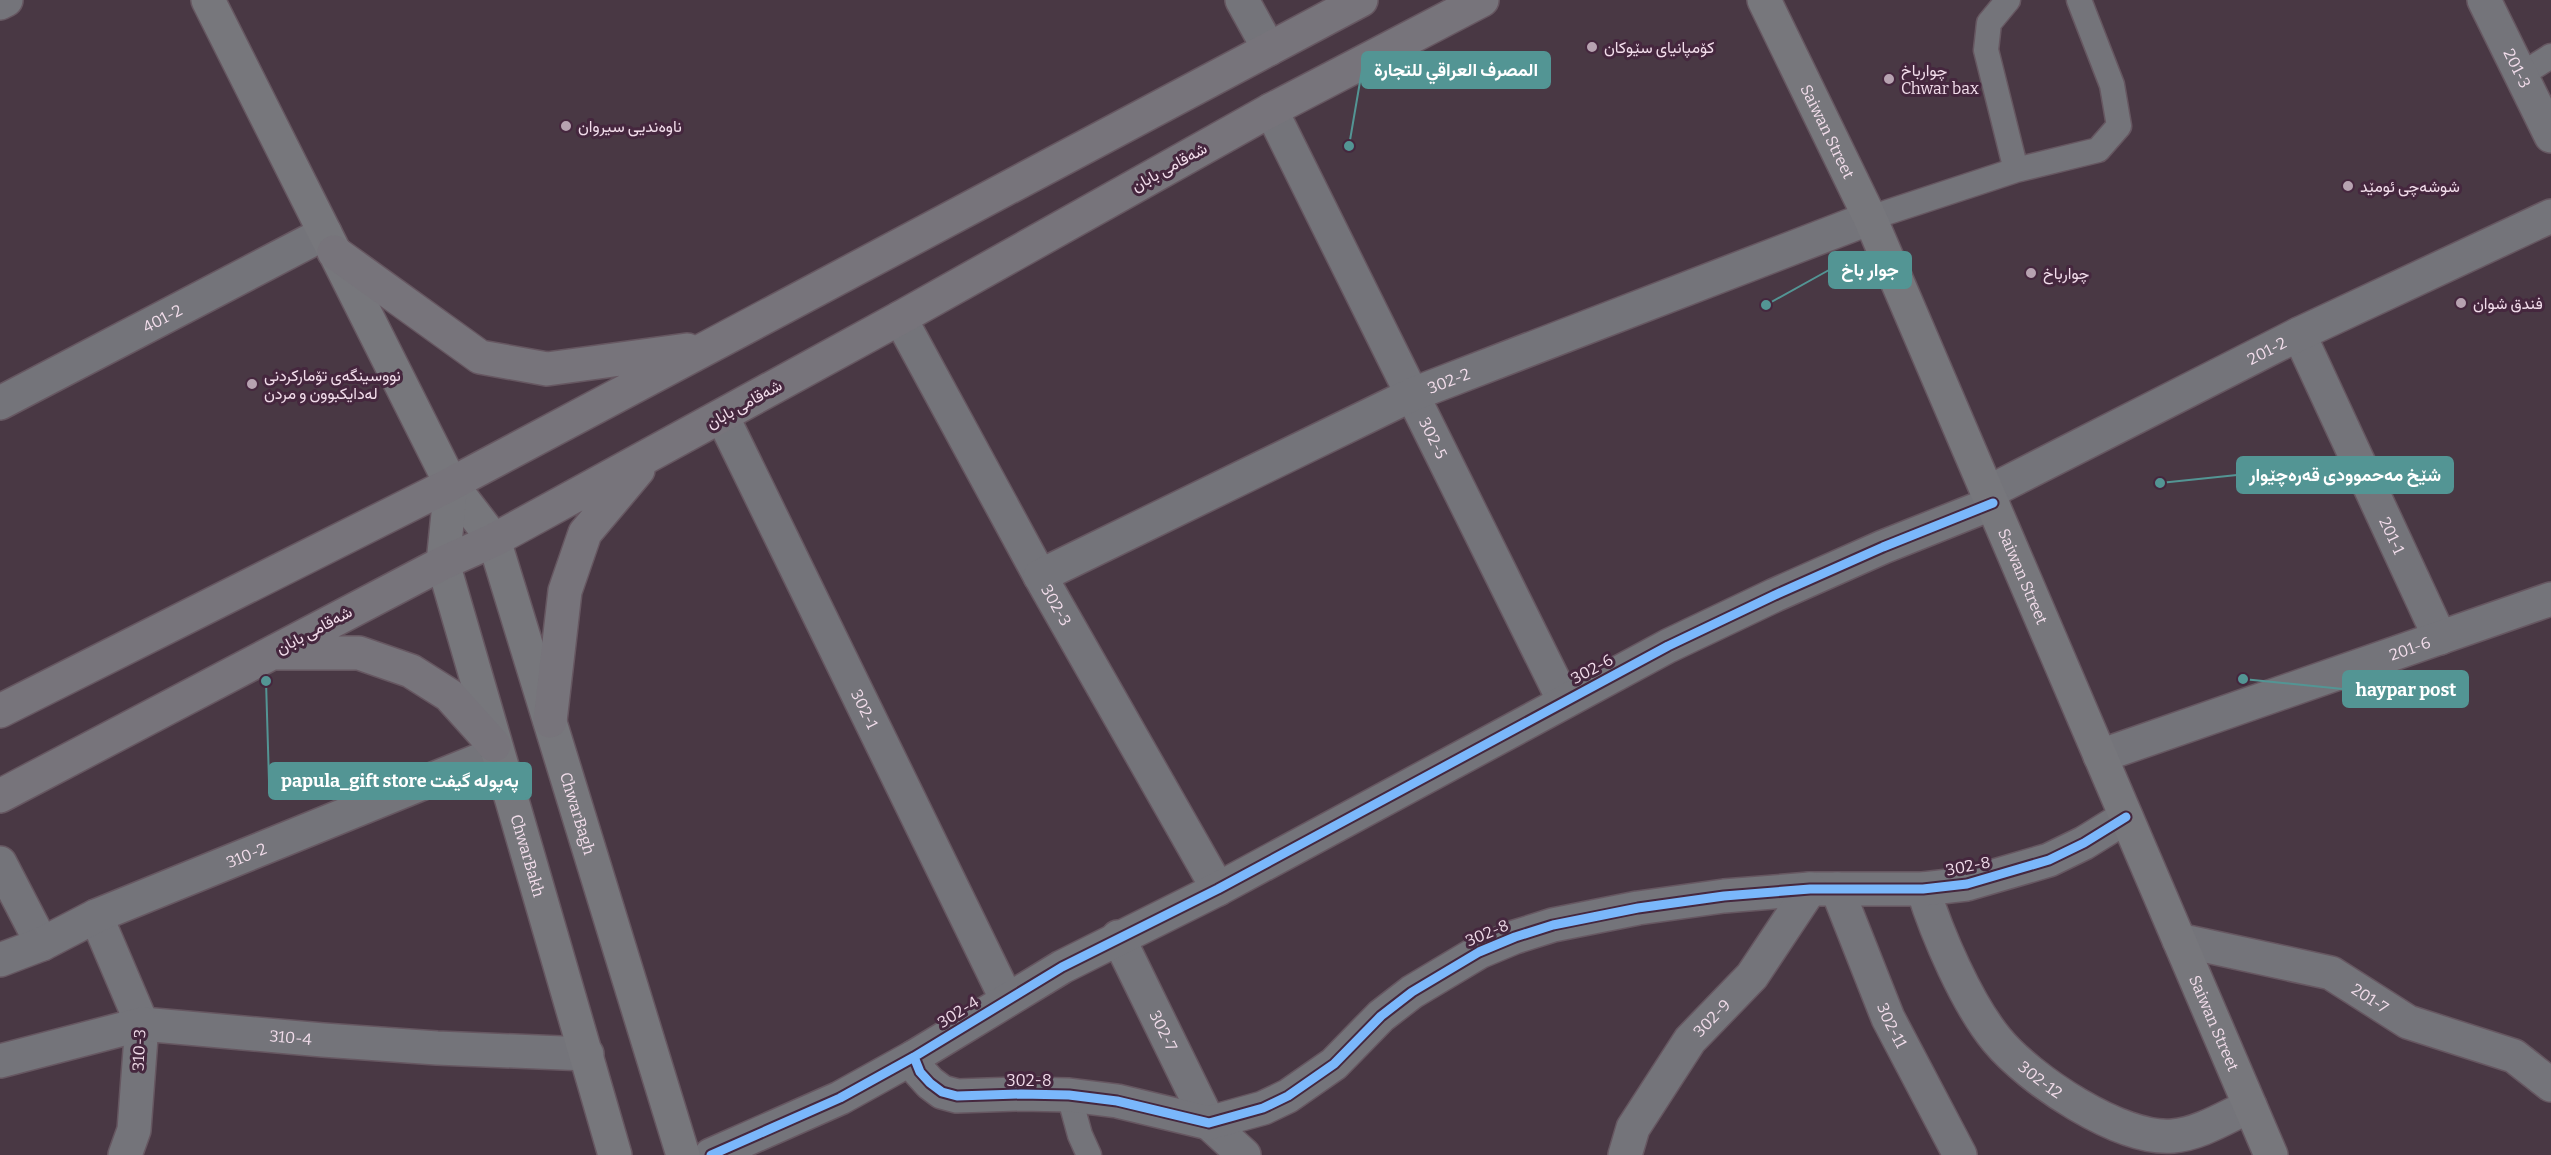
<svg xmlns="http://www.w3.org/2000/svg" width="2551" height="1155" viewBox="0 0 2551 1155" font-family="Bitter,Vazirmatn,serif">
  <style>
    .lines { fill: none; stroke-linecap: round; stroke-linejoin: round }
    .lane-casing { stroke: #665761; stroke-width: 27 }
    .street-casing { stroke: #665761; stroke-width: 36 }
    .secondary-casing { stroke: #665761; stroke-width: 36 }
    .primary-casing { stroke: #665761; stroke-width: 36 }
    .lane { stroke: #74747a; stroke-width: 24 }
    .street { stroke: #74747a; stroke-width: 33 }
    .secondary { stroke: #77777c; stroke-width: 33 }
    .primary { stroke: #77747b; stroke-width: 33 }
    .cycleway-casing { stroke: #45273e; stroke-width: 13 }
    .cycleway { stroke: #7ab7fb; stroke-width: 9 }
    .poi-dot { fill: #b7a3b1; stroke: #45273e; stroke-width: 2 }
    .labels { text-anchor: middle; dominant-baseline: central; stroke-width: 6; stroke-linejoin: round; paint-order: stroke }
    .poi-label { font-size: 16px; fill: #f2ddeb; stroke: #45273e; text-anchor: start }
    .street-label { font-size: 16px; fill: #f2ddeb; stroke: #45273e }
    .leader { fill: none; stroke: #539594; stroke-width: 2 }
    .callout-dot { fill: #539594; stroke: #45273e; stroke-width: 2 }
    .callout { fill: #539594; stroke: #539594; stroke-width: 2 }
    .callout-label { font-size: 18px; text-anchor: middle; font-weight: bold; fill: #fff }
  </style>
  <rect width="100%" height="100%" fill="#493844"/>
  <g class="lines">
    <defs>
      <path id="lane" d="M 2008,0 L 1989,23 L 1986,50 L 2016,170
        M 2521,75 L 2551,56
        M 1870,218 L 2016,170 L 2098,150 L 2119,126 L 2112,85 L 2079,0
        M 1069,1095 L 1080,1135 L 1089,1155"/>
      <g id="street">
        <path d="M 1242,0 L 1269,49"/>
        <path id="s1" d="M 2484,0 L 2551,136"/>
        <path d="M 0,3 L 6,0"/>
        <path id="s2" d="M 1271,110 L 1564,701"/>
        <path id="s3" d="M 900,318 L 1040,576 L 1218,889"/>
        <path id="s4" d="M 2299,334 L 2440,638"/>
        <path id="s5" d="M 0,403 L 325,233"/>
        <path id="s6" d="M 722,416 L 1007,1000"/>
        <path id="s7" d="M 1987,493 L 2299,334 L 2551,216"/>
        <path id="s8" d="M 1040,576 L 1411,395 L 1870,218"/>
        <path id="s9" d="M 2100,756 L 2551,599"/>
        <path d="M 0,863 L 42,944"/>
        <path id="s10" d="M 1837,889 L 1888,1018 L 1960,1155"/>
        <path id="s11" d="M 1923,889 C 1937,934 1967,1004 1997,1040 C 2029,1079 2121,1141 2173,1136 C 2199,1134 2226,1117 2250,1106"/>
        <path d="M 96,916 L 142,1024 L 134,1130 L 125,1155"/>
        <path id="s12" d="M 1118,937 L 1209,1123 L 1244,1155"/>
        <path id="s13" d="M 2179,940 L 2331,973 L 2408,1022 L 2514,1056 L 2551,1085"/>
        <path id="s14" d="M 0,960 L 42,944 L 96,916 L 497,753"/>
        <path d="M 914,1057 L 920,1072 L 930,1083 L 942,1092 L 957,1096 L 1021,1094 L 1069,1095 L 1117,1101 L 1209,1123 L 1263,1108 L 1288,1096 L 1334,1064 L 1381,1016 L 1412,992 L 1479,952 L 1515,937 L 1553,925 L 1638,908 L 1724,896 L 1810,889 L 1923,889 L 1967,884 L 2049,860 L 2084,843 L 2126,817"/>
        <path id="s15" d="M 0,1061 L 142,1024 L 323,1040 L 437,1048 L 587,1054"/>
        <path d="M 711,1155 L 840,1098 L 914,1057 L 1062,967 L 1218,889 L 1668,646 L 1775,595 L 1883,547 L 1993,503"/>
        <path id="s16" d="M 1625,1155 L 1633,1128 L 1690,1040 L 1752,976 L 1810,889"/>
      </g>
      <g id="secondary">
        <path id="s17" d="M 208,0 L 451,484 L 494,540 L 683,1155"/>
        <path id="s18" d="M 1764,0 L 1870,218 L 2271,1155"/>
        <path id="s19" d="M 451,484 L 443,563 L 615,1155"/>
      </g>
      <path id="primary" d="M 334,252 L 480,357 L 547,369 L 687,350
        M 276,653 L 359,653 L 411,671 L 449,695 L 494,745
        M 0,711 L 451,484 L 1361,0
        M 550,721 L 565,591 L 585,533 L 638,470
        M 0,796 L 443,563 L 494,540 L 900,318 L 1271,110 L 1482,0"/>
    </defs>
    <use href="#lane" class="lane-casing"/>
    <use href="#street" class="street-casing"/>
    <use href="#secondary" class="secondary-casing"/>
    <use href="#primary" class="primary-casing"/>
    <use href="#lane" class="lane"/>
    <use href="#street" class="street"/>
    <use href="#secondary" class="secondary"/>
    <use href="#primary" class="primary"/>
    <defs>
      <path id="cycleway" d="M 914,1057 L 920,1072 L 930,1083 L 942,1092 L 957,1096 L 1021,1094 L 1069,1095 L 1117,1101 L 1209,1123 L 1263,1108 L 1288,1096 L 1334,1064 L 1381,1016 L 1412,992 L 1479,952 L 1515,937 L 1553,925 L 1638,908 L 1724,896 L 1810,889 L 1923,889 L 1967,884 L 2049,860 L 2084,843 L 2126,817
        M 711,1155 L 840,1098 L 914,1057 L 1062,967 L 1218,889 L 1668,646 L 1775,595 L 1883,547 L 1993,503"/>
    </defs>
    <use href="#cycleway" class="cycleway-casing"/>
    <use href="#cycleway" class="cycleway"/>
  </g>
  <g class="poi-dot">
    <circle cx="1592" cy="47" r="6"/>
    <circle cx="1889" cy="79" r="6"/>
    <circle cx="566" cy="126" r="6"/>
    <circle cx="2348" cy="186" r="6"/>
    <circle cx="2031" cy="273" r="6"/>
    <circle cx="2461" cy="303" r="6"/>
    <circle cx="252" cy="384" r="6"/>
  </g>
  <g class="labels">
    <g class="poi-label">
      <text x="1604" y="47">کۆمپانیای سێوکان</text>
      <text x="1901" y="70">چوارباخ<tspan x="1901" dy="18">Chwar bax</tspan></text>
      <text x="578" y="126">ناوەندیی سیروان</text>
      <text x="2360" y="186">شوشەچی ئومێد</text>
      <text x="2043" y="273">چوارباخ</text>
      <text x="2473" y="303">فندق شوان</text>
      <text x="264" y="375">نووسینگەی تۆمارکردنی<tspan x="264" dy="18">لەدایکبوون و مردن</tspan></text>
    </g>
    <g class="street-label">
      <text stroke="none"><textPath href="#s1" startOffset="76">201-3</textPath></text>
      <text stroke="none"><textPath href="#s18" startOffset="146">Saiwan Street</textPath></text>
      <text transform="translate(1169 167) rotate(-29)">شەقامی بابان</text>
      <text stroke="none"><textPath href="#s5" startOffset="183">401-2</textPath></text>
      <text stroke="none"><textPath href="#s7" startOffset="314">201-2</textPath></text>
      <text stroke="none"><textPath href="#s8" startOffset="453">302-2</textPath></text>
      <text transform="translate(744 404) rotate(-29)">شەقامی بابان</text>
      <text stroke="none"><textPath href="#s2" startOffset="366">302-5</textPath></text>
      <text stroke="none"><textPath href="#s4" startOffset="222">201-1</textPath></text>
      <text stroke="none"><textPath href="#s18" startOffset="632">Saiwan Street</textPath></text>
      <text stroke="none"><textPath href="#s3" startOffset="327">302-3</textPath></text>
      <text transform="translate(314 630) rotate(-28)">شەقامی بابان</text>
      <text stroke="none"><textPath href="#s9" startOffset="328">201-6</textPath></text>
      <text transform="translate(1592 669) rotate(-28)">302-6</text>
      <text stroke="none"><textPath href="#s6" startOffset="326">302-1</textPath></text>
      <text stroke="none"><textPath href="#s17" startOffset="898">ChwarBagh</textPath></text>
      <text stroke="none"><textPath href="#s14" startOffset="268">310-2</textPath></text>
      <text stroke="none"><textPath href="#s19" startOffset="384">ChwarBakh</textPath></text>
      <text transform="translate(1968 866) rotate(-11)">302-8</text>
      <text transform="translate(1487 933) rotate(-23)">302-8</text>
      <text stroke="none"><textPath href="#s13" startOffset="202">201-7</textPath></text>
      <text transform="translate(958 1012) rotate(-32)">302-4</text>
      <text stroke="none"><textPath href="#s16" startOffset="164">302-9</textPath></text>
      <text stroke="none"><textPath href="#s18" startOffset="1118">Saiwan Street</textPath></text>
      <text stroke="none"><textPath href="#s10" startOffset="147">302-11</textPath></text>
      <text stroke="none"><textPath href="#s12" startOffset="104">302-7</textPath></text>
      <text stroke="none"><textPath href="#s15" startOffset="296">310-4</textPath></text>
      <text transform="translate(139 1050) rotate(-87)">310-3</text>
      <text stroke="none"><textPath href="#s11" startOffset="228">302-12</textPath></text>
      <text x="1029" y="1080">302-8</text>
    </g>
  </g>
  <path class="leader" d="M1349 146L1362 70M1766 305L1829 270M2160 483L2237 475M2243 679L2343 689M266 681L269 781"/>
  <g class="callout-dot">
    <circle cx="1349" cy="146" r="6"/>
    <circle cx="1766" cy="305" r="6"/>
    <circle cx="2160" cy="483" r="6"/>
    <circle cx="2243" cy="679" r="6"/>
    <circle cx="266" cy="681" r="6"/>
  </g>
  <g class="callout">
    <rect x="1362" y="52" width="188" height="36" rx="6"/>
    <rect x="1829" y="252" width="82" height="36" rx="6"/>
    <rect x="2237" y="457" width="216" height="36" rx="6"/>
    <rect x="2343" y="671" width="125" height="36" rx="6"/>
    <rect x="269" y="763" width="262" height="36" rx="6"/>
  </g>
  <g class="callout-label">
    <text x="1456" y="76">المصرف العراقي للتجارة</text>
    <text x="1870" y="276">جوار باخ</text>
    <text x="2345" y="481">شێخ مەحموودی قەرەچێوار</text>
    <text x="2406" y="696">haypar post</text>
    <text x="400" y="787">papula_gift store پەپولە گیفت</text>
  </g>
</svg>
